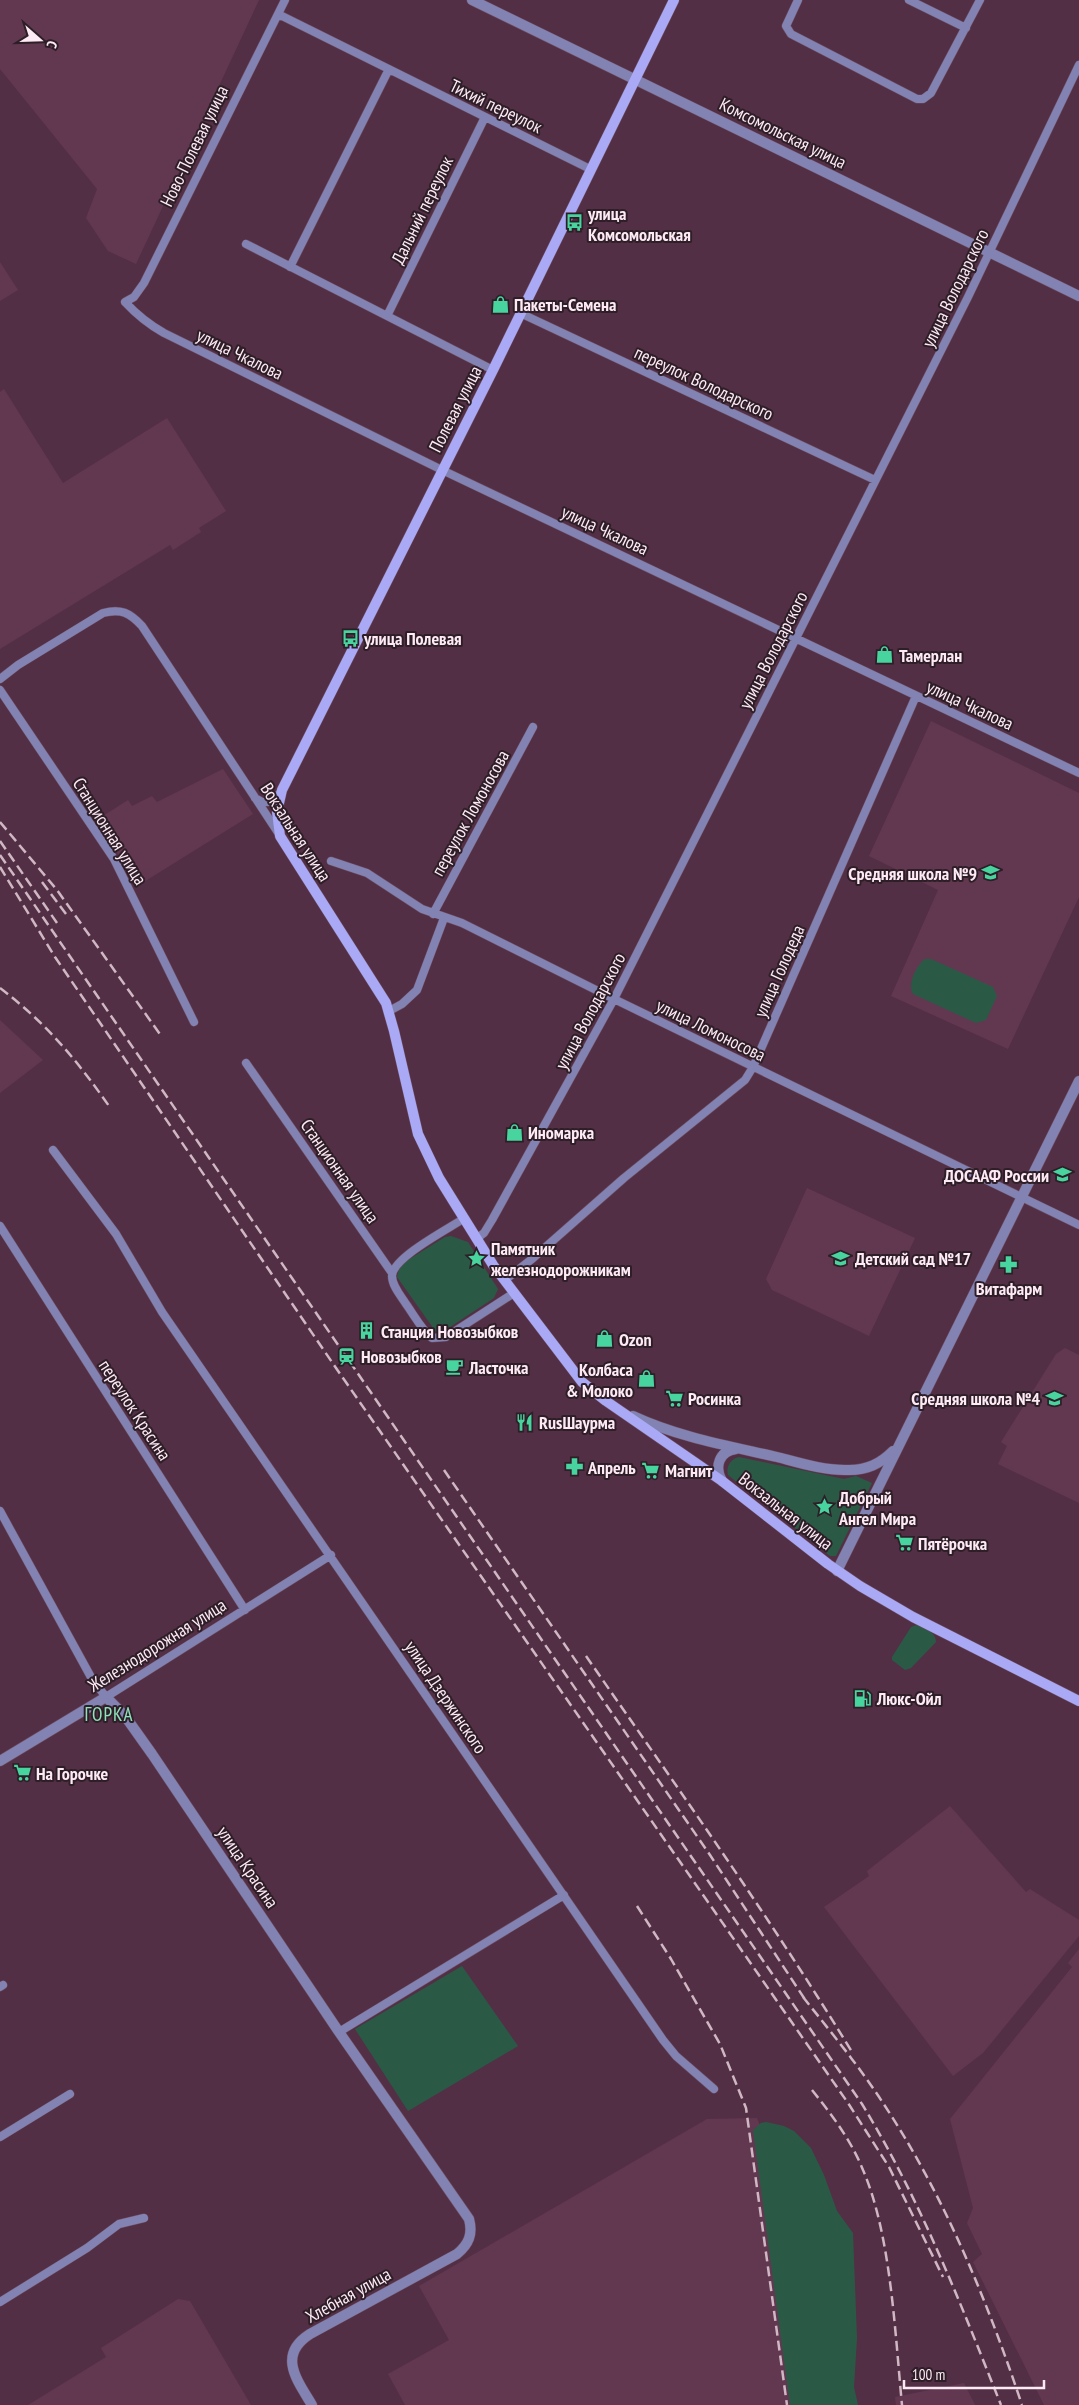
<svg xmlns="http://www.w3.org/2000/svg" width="1079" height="2405" viewBox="0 0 1079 2405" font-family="'PT Sans Narrow',sans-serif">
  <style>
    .built { fill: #623851 }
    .green { fill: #2a5a46 }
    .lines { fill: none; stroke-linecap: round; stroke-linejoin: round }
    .minor-casing { stroke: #6e4d61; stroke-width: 9 }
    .tertiary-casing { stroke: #6e4d61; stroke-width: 11 }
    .secondary-casing { stroke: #6e4d61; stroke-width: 11 }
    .minor { stroke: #8283b3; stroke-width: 8 }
    .tertiary { stroke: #8283b3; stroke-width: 10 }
    .secondary { stroke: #a9a9f6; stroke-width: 10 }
    .rail { stroke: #cfb7c4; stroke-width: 2.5; stroke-dasharray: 10 5; stroke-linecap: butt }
    .labels { text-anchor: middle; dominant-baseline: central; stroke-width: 4; stroke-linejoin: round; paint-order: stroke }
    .street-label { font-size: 18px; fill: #fdeaf4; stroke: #2e1e27 }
    .poi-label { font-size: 18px; font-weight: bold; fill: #fdeaf4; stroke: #2e1e27; text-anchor: start }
    .neighbourhood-label { font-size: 19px; letter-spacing: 1px; fill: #8ee3bc; stroke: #2e1e27 }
  </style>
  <rect width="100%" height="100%" fill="#532f45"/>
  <path class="built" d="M 0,0 L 259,0 L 136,264 L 108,251 L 86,218 L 97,189 L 0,69 Z
    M 0,262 L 18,290 L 0,301 Z
    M 4,389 L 63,483 L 167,418 L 226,511 L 199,528 L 201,532 L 173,550 L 170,545 L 0,649 L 0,392 Z
    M 931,721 L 1079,793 L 1079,897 L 1008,1049 L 891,996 L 938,890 L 869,856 Z
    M 223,769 L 253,814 L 139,885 L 95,821 L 128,800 L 132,806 L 152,796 L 157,802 Z
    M 0,1020 L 43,1060 L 0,1093 Z
    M 807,1188 L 915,1238 L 869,1336 L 772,1290 L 766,1279 Z
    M 1065,1348 L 1079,1355 L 1079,1503 L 998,1464 L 1007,1446 L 1001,1442 L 1056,1354 Z
    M 950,1806 L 1026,1892 L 1030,1889 L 1079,1920 L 1079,1936 L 983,2053 L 953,2076 L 824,1907 L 869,1876 L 867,1871 Z
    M 1079,1949 L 1079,2405 L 1044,2405 L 973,2262 L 982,2254 L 967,2223 L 973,2208 L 950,2119 L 1072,1967 L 1068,1963 Z
    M 757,2118 L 763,2134 L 799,2405 L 405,2405 L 388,2374 L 449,2340 L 419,2286 L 707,2119 Z
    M 178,2299 L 190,2301 L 251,2405 L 28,2405 L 106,2357 L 101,2348 Z
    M 964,2383 L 975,2405 L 896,2405 L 895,2397 Z"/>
  <path class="green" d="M 925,959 L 931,959 L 993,987 L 997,996 L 986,1020 L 976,1023 L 913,994 C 907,985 916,965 925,959 Z
    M 451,1236 L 468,1242 L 498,1289 L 494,1298 L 444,1331 L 436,1332 L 397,1277 L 400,1265 L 445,1237 Z
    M 739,1457 L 844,1479 L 856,1476 L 872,1483 L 836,1556 L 830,1556 L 728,1475 C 726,1467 730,1459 739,1457 Z
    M 916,1625 C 925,1628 936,1632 936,1642 L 911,1668 L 905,1670 L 892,1660 L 892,1657 L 911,1627 Z
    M 462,1966 L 518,2046 L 408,2111 L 355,2029 Z
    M 766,2122 L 784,2126 L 794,2131 L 811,2148 L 824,2175 L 837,2211 L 853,2233 L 857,2338 L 854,2387 L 858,2405 L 790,2405 L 753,2130 L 761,2123 Z"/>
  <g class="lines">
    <defs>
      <path id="minor" d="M 285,0 L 144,283 L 134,297 L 125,302 C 137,315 148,324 164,333 L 442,470 L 1079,773
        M 798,0 L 786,26 L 791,34 L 917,99 L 923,99 L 931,93 L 980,0
        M 909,0 L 966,28
        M 278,14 L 590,169
        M 246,244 L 493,370
        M 290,267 L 389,69
        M 520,313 L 875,480
        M 387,316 L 485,117
        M 0,679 L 18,665 L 103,613 C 121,608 130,613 142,626 L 279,834
        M 0,690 L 114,859 L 194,1022
        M 255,798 L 262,802 L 271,802 L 281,792
        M 331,861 L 367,873 L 422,909 L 462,923 L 614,999 L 1079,1225
        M 433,914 L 533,727
        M 389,1011 L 402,1004 L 417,990 L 444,918
        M 246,1063 L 392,1273
        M 53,1150 L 116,1234 L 162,1312 L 663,2040 L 676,2056 L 714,2089
        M 463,1219 C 448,1229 392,1258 392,1276 C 392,1286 401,1296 406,1304 C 414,1315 421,1329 432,1338 L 446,1337 L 514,1293
        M 0,1226 L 245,1610
        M 476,1239 L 484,1233 L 492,1220 L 614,999 L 968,297 L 1079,65
        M 505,1280 L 532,1259 L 624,1178 L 745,1080 L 753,1067 L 916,696
        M 0,1511 L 92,1679 L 106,1697 L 331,1555
        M 0,1987 L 3,1985
        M 339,2032 L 564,1895
        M 0,2137 L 70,2094
        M 0,2302 L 87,2248 L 119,2224 L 144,2218"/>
      <path id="tertiary" d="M 472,0 L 1079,296
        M 633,1416 C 678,1437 729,1446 777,1457 C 800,1463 825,1471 849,1470 C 867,1470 880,1464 893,1451
        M 722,1481 C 714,1467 719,1451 736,1449
        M 837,1571 L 1079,1081
        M 0,1761 L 106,1697 L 125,1716 L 152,1754 L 339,2032 L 469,2219 C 473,2234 469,2244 457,2254 L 310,2334 C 277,2355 297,2380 312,2405"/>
      <path id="secondary" d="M 674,0 L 493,370 L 282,790 L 277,812 L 280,836 L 386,1003 L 394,1031 L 418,1134 L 439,1178 L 493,1265 L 582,1382 L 606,1401 L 722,1481 L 828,1564 L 860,1586 L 913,1617 L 1079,1701"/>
    </defs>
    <use href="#minor" class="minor-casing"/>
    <use href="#tertiary" class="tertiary-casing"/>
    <use href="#secondary" class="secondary-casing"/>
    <use href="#minor" class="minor"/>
    <use href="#tertiary" class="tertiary"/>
    <use href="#secondary" class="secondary"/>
    <path class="rail" d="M 0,822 L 57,890 L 162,1037
      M 0,841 L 57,923
      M 0,855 L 862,2104 C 920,2199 960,2302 1001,2405
      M 0,867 L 55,957 L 336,1368 L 848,2103 L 889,2167 L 943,2277
      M 42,882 L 69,918
      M 0,988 C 46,1023 76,1059 109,1106
      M 444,1470 L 710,1855 L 806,2001
      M 586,1656 C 677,1787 769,1916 852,2052
      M 637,1906 L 671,1959 L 720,2044 L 746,2108 L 787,2405
      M 803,1997 C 830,2031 859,2066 883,2103 C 944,2195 987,2300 1022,2405
      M 812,2090 C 832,2115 851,2140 863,2170 C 891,2235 895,2333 902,2405"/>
  </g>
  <defs>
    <symbol id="bus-bare" viewBox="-9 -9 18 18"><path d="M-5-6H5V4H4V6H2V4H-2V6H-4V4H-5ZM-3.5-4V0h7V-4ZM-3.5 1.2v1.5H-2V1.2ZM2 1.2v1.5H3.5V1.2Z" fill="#47d49e" stroke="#2e1e27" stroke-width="2.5" paint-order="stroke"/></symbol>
    <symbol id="shop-bare" viewBox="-9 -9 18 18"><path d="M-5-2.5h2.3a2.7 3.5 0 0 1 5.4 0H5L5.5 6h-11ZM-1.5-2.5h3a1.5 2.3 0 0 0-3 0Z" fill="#47d49e" stroke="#2e1e27" stroke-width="2.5" paint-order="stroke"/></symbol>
    <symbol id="school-bare" viewBox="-9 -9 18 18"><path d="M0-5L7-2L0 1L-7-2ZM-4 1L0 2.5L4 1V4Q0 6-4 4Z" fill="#47d49e" stroke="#2e1e27" stroke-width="2.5" paint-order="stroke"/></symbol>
    <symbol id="sight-bare" viewBox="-9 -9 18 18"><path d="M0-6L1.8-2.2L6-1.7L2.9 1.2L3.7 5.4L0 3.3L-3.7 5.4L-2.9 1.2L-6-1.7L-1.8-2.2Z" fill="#47d49e" stroke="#2e1e27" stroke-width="2.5" paint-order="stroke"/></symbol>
    <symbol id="pharmacy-bare" viewBox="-9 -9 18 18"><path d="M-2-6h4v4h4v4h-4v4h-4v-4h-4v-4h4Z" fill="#47d49e" stroke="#2e1e27" stroke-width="2.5" paint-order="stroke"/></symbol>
    <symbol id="building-bare" viewBox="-9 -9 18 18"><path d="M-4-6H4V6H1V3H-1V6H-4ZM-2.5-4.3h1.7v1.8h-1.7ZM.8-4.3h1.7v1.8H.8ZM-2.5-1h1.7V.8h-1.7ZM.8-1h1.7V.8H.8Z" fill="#47d49e" stroke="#2e1e27" stroke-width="2.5" paint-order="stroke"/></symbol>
    <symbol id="station-bare" viewBox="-9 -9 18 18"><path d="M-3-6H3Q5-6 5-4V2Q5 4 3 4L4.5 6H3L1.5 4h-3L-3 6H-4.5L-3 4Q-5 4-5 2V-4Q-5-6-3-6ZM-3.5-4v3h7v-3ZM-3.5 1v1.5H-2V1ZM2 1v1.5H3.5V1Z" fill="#47d49e" stroke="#2e1e27" stroke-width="2.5" paint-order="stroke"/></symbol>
    <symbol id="cafe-bare" viewBox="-9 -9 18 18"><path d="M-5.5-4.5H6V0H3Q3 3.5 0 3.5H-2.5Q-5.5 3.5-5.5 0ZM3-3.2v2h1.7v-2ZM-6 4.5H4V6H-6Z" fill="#47d49e" stroke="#2e1e27" stroke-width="2.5" paint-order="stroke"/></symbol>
    <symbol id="supermarket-bare" viewBox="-9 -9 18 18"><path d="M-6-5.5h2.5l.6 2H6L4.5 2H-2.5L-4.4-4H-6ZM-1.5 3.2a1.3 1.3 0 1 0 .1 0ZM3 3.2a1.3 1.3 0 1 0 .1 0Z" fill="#47d49e" stroke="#2e1e27" stroke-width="2.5" paint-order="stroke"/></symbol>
    <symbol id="restaurant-bare" viewBox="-9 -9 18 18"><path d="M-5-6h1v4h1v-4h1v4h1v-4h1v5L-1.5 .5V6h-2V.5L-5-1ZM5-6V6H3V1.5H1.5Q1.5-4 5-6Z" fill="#47d49e" stroke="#2e1e27" stroke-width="2.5" paint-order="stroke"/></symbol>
    <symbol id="fuel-bare" viewBox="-9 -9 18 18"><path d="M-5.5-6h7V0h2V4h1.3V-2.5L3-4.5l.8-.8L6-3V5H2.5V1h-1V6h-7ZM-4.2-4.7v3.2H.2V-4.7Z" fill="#47d49e" stroke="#2e1e27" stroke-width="2.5" paint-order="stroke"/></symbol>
  </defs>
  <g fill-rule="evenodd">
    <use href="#bus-bare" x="562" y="210" width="25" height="25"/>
    <use href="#shop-bare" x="488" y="292" width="25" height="25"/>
    <use href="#bus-bare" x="338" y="626" width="25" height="25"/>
    <use href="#shop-bare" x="872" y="642" width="25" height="25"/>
    <use href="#school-bare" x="978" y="860" width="25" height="25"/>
    <use href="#shop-bare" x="502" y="1120" width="25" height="25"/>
    <use href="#school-bare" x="1050" y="1162" width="25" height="25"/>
    <use href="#sight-bare" x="464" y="1246" width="25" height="25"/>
    <use href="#school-bare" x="828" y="1246" width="25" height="25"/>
    <use href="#pharmacy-bare" x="996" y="1252" width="25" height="25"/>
    <use href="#building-bare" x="354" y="1318" width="25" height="25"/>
    <use href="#shop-bare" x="592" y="1326" width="25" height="25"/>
    <use href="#station-bare" x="334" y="1344" width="25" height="25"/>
    <use href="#cafe-bare" x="442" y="1354" width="25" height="25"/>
    <use href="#shop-bare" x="634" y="1366" width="25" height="25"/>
    <use href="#supermarket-bare" x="662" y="1386" width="25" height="25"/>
    <use href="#school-bare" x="1042" y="1386" width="25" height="25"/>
    <use href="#restaurant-bare" x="512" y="1410" width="25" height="25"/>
    <use href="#pharmacy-bare" x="562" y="1454" width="25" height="25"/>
    <use href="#supermarket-bare" x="638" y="1458" width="25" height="25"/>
    <use href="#sight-bare" x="812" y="1494" width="25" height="25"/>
    <use href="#supermarket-bare" x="892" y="1530" width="25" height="25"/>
    <use href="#fuel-bare" x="850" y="1686" width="25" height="25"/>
    <use href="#supermarket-bare" x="10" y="1760" width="25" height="25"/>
  </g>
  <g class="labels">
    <g class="street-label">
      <text transform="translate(496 106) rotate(26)">Тихий переулок</text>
      <text transform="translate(783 133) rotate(26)">Комсомольская улица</text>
      <text transform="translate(194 146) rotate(-64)">Ново-Полевая улица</text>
      <text transform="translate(422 210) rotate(-64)">Дальний переулок</text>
      <text transform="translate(955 288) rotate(-64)">улица Володарского</text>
      <text transform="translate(240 354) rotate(26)">улица Чкалова</text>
      <text transform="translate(704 383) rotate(25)">переулок Володарского</text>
      <text transform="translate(455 409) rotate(-63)">Полевая улица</text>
      <text transform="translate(605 530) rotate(25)">улица Чкалова</text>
      <text transform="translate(773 650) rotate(-63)">улица Володарского</text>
      <text transform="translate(970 705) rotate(25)">улица Чкалова</text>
      <text transform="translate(470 813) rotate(-61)">переулок Ломоносова</text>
      <text transform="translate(110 831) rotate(58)">Станционная улица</text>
      <text transform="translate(296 832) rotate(57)">Вокзальная улица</text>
      <text transform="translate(779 971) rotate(-66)">улица Голодеда</text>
      <text transform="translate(590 1011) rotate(-62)">улица Володарского</text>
      <text transform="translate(711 1030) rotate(26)">улица Ломоносова</text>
      <text transform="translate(340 1171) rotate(55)">Станционная улица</text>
      <text transform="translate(135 1410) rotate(57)">переулок Красина</text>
      <text transform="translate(786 1511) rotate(38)">Вокзальная улица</text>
      <text transform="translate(157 1645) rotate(-32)">Железнодорожная улица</text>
      <text transform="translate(446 1697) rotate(56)">улица Дзержинского</text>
      <text transform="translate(248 1867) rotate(56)">улица Красина</text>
      <text transform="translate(348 2295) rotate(-29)">Хлебная улица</text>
    </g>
    <g class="poi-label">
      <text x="588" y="213">улица<tspan x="588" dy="21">Комсомольская</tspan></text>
      <text x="514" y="304">Пакеты-Семена</text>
      <text x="364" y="638">улица Полевая</text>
      <text x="899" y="655">Тамерлан</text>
      <text x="977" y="873" text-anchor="end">Средняя школа №9</text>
      <text x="528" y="1132">Иномарка</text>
      <text x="1049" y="1175" text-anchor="end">ДОСААФ России</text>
      <text x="491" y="1248">Памятник<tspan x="491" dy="21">железнодорожникам</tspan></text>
      <text x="855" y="1258">Детский сад №17</text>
      <text x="1009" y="1288" text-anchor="middle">Витафарм</text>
      <text x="381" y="1331">Станция Новозыбков</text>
      <text x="619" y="1339">Ozon</text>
      <text x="361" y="1356">Новозыбков</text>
      <text x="469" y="1367">Ласточка</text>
      <text x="633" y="1369" text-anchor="end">Колбаса<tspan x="633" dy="21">&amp; Молоко</tspan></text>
      <text x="688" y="1398">Росинка</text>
      <text x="1040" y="1398" text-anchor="end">Средняя школа №4</text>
      <text x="539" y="1422">RusШаурма</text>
      <text x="588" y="1467">Апрель</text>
      <text x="665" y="1470">Магнит</text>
      <text x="839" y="1497">Добрый<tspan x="839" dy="21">Ангел Мира</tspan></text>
      <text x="918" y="1543">Пятёрочка</text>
      <text x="877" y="1698">Люкс-Ойл</text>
      <text x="36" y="1773">На Горочке</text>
    </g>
    <g class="neighbourhood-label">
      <text x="109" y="1714">ГОРКА</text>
    </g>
  </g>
  <g transform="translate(40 40) rotate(110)" stroke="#2e1e27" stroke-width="4" paint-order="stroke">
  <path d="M0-4L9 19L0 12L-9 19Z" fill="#fdeaf4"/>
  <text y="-8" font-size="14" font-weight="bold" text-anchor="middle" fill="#fdeaf4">С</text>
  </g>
  <path d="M904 2380v8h140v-8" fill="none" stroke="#fdeaf4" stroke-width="2.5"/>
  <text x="912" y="2380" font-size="15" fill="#fdeaf4" stroke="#2e1e27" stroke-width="4" paint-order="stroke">100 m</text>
</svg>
